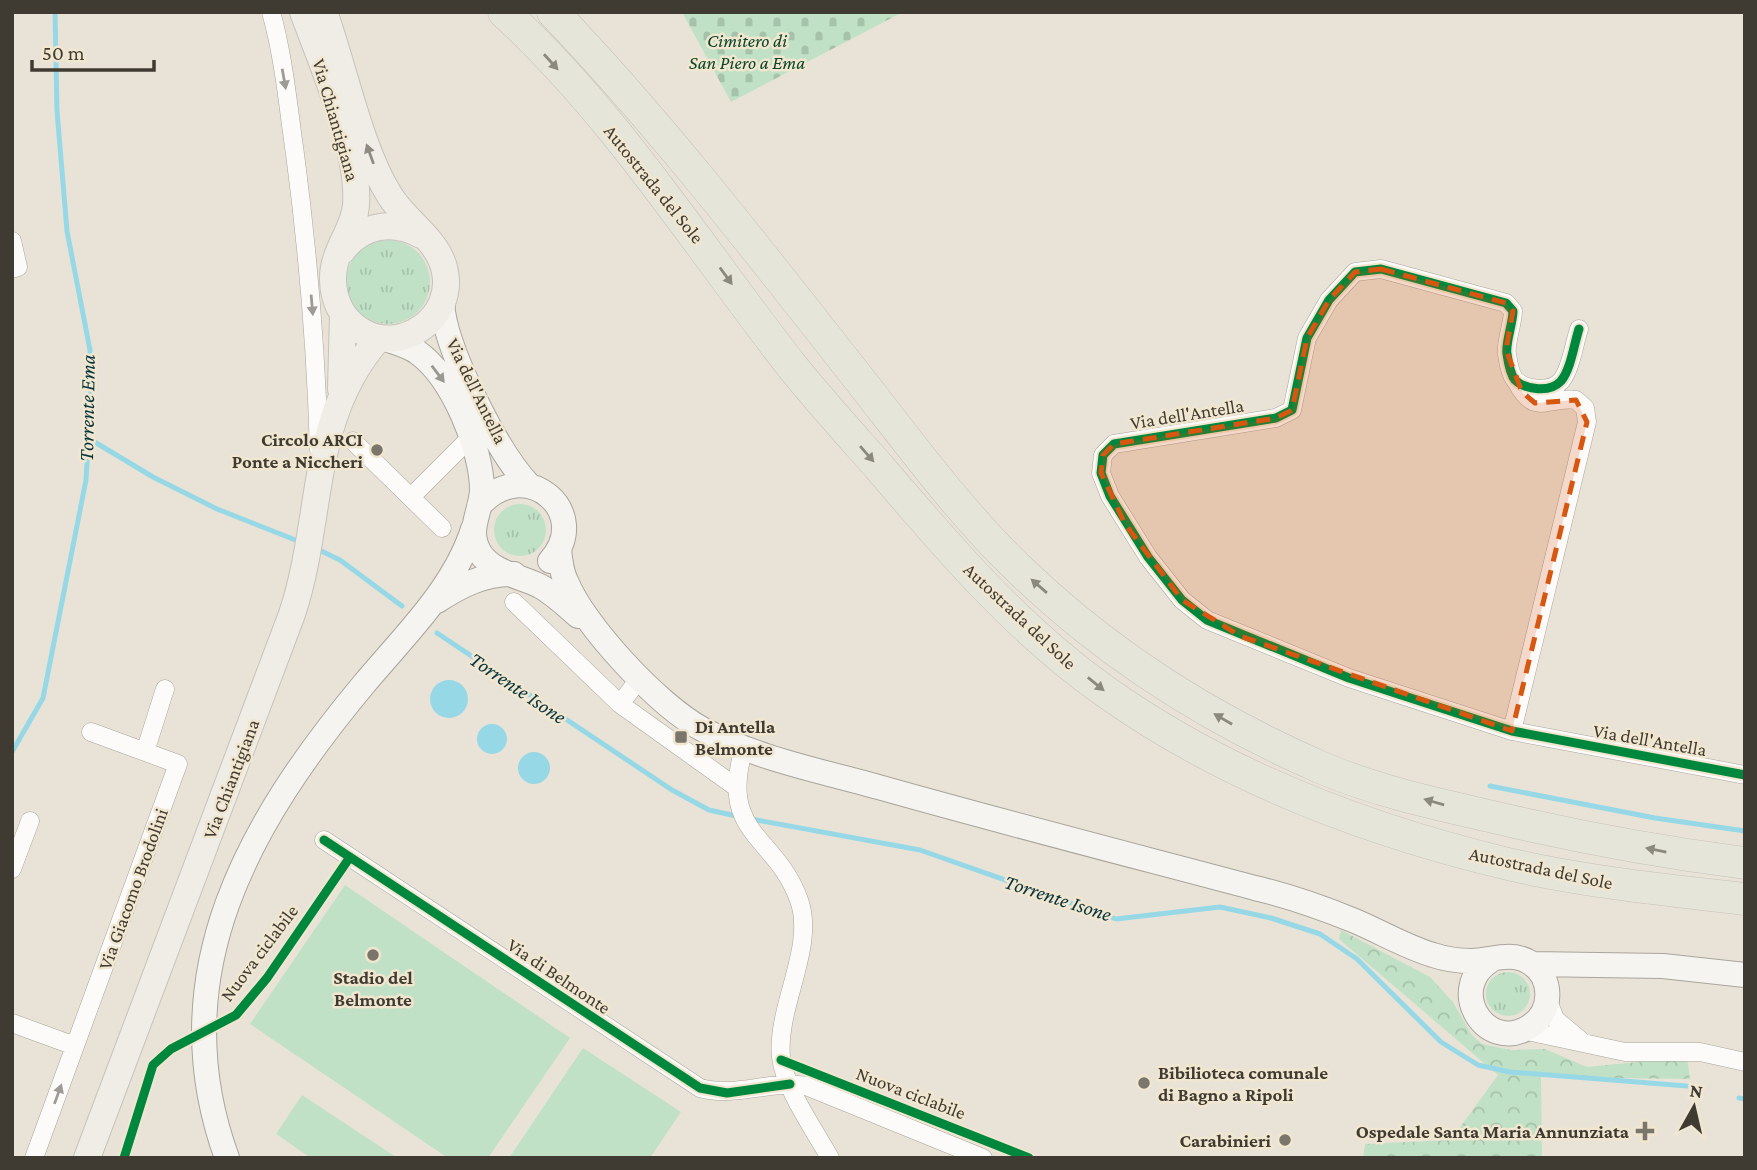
<svg xmlns="http://www.w3.org/2000/svg" width="1757" height="1170" viewBox="0 0 1757 1170" font-family="'Crimson Pro',serif">
  <style>
    .grass { fill: url(#grass-tufts) }
    .forest { fill: url(#forest-crowns) }
    .cemetery { fill: url(#cemetery-stones) }
    .pitch { fill: #c0e1c6 }
    .water { fill: #97d8e6 }
    .lines { fill: none; stroke-linecap: round; stroke-linejoin: round }
    .stream { stroke: #97d8e6; stroke-width: 5 }
    .street-casing { stroke: #a9a59c; stroke-width: 19 }
    .secondary-casing { stroke: #a9a59c; stroke-width: 26 }
    .primary-casing { stroke: #c6c2bc; stroke-width: 28 }
    .highway-casing { stroke: #c6c2bc; stroke-width: 33 }
    .street { stroke: #fcfbf9; stroke-width: 18 }
    .secondary { stroke: #f5f4f0; stroke-width: 24 }
    .primary { stroke: #efede5; stroke-width: 26 }
    .highway { stroke: #e6e5da; stroke-width: 32 }
    .cycleway-casing { stroke: #f1e6cf; stroke-width: 13 }
    .cycleway { stroke: #00873e; stroke-width: 9 }
    .oneway { fill: #8b887e }
    .oneway2 { fill: #9e9b96 }
    .oneway3 { fill: #8f8b83 }
    .oneway4 { fill: #9a9891 }
    .marked { fill: #d75610; fill-opacity: 0.2; stroke: #d75610; stroke-width: 5; stroke-dasharray: 14 9; stroke-linejoin: round }
    .poi-dot { fill: #7b766c; stroke: #f1e6cf; stroke-width: 2.5 }
    .labels { text-anchor: middle; dominant-baseline: central; stroke-width: 5; stroke-linejoin: round; paint-order: stroke }
    .park-label { font-size: 19px; font-style: italic; fill: #074428; stroke: #f1e6cf }
    .street-label { font-size: 19px; fill: #403b32; stroke: #f1e6cf }
    .poi-label { font-size: 19px; font-weight: bold; fill: #403b32; stroke: #f1e6cf; text-anchor: end }
    .water-label { font-size: 21px; font-style: italic; fill: #04333d; stroke: #f1e6cf }
  </style>
  <defs>
    <pattern id="grass-tufts" width="24" height="20" patternUnits="userSpaceOnUse" patternTransform="scale(1.75)"><rect width="24" height="20" fill="#c0e1c6"/><path d="M3 7l-1-3M5 7V3M7 7l1-3M15 17l-1-3M17 17v-4M19 17l1-3" fill="none" stroke="#a6c2ab"/></pattern>
    <pattern id="forest-crowns" width="20" height="18" patternUnits="userSpaceOnUse" patternTransform="scale(1.75)"><rect width="20" height="18" fill="#c0e1c6"/><path d="M2 6a3 3 0 1 1 6 0M12 15a3 3 0 1 1 6 0" fill="none" stroke="#a6c2ab"/></pattern>
    <pattern id="cemetery-stones" width="16" height="16" patternUnits="userSpaceOnUse" patternTransform="scale(1.75)"><rect width="16" height="16" fill="#c0e1c6"/><path d="M2 7V4a2 2 0 0 1 4 0v3zM10 15v-3a2 2 0 0 1 4 0v3z" fill="#a6c2ab"/></pattern>
  </defs>
  <rect width="100%" height="100%" fill="#e9e3d7"/>
  <path class="grass" d="M346 282a42 42 0 1 1 84 0a42 42 0 1 1-84 0Z
    M494 530a26 26 0 1 1 52 0a26 26 0 1 1-52 0Z
    M1486 994a22 22 0 1 1 44 0a22 22 0 1 1-44 0Z"/>
  <path class="forest" d="M 1341,930 L 1430,977 L 1453,1002 L 1471,1034 L 1482,1044 L 1511,1050 L 1545,1049 L 1587,1067 L 1687,1057 L 1690,1079 L 1541,1077 L 1542,1158 L 1363,1158 L 1365,1144 L 1451,1140 L 1498,1075 L 1339,939 Z"/>
  <path class="cemetery" d="M 682,12 L 903,12 L 731,102 Z"/>
  <path class="pitch" d="M 345,885 L 570,1038 L 488,1158 L 448,1158 L 250,1024 Z
    M 583,1048 L 681,1112 L 650,1158 L 509,1158 Z
    M 302,1095 L 396,1157 L 396,1158 L 311,1158 L 276,1134 Z"/>
  <path class="water" d="M430 699a19 19 0 1 1 38 0a19 19 0 1 1-38 0Z
    M477 739a15 15 0 1 1 30 0a15 15 0 1 1-30 0Z
    M518 768a16 16 0 1 1 32 0a16 16 0 1 1-32 0Z"/>
  <g class="lines">
    <path class="stream" d="M 88,438 L 153,477 L 217,509 L 303,543
      M 315,548 L 340,560 L 402,606
      M 437,633 L 672,790 L 709,810 L 741,817
      M 12,752 L 43,698 L 86,480 L 91,392 L 90,350 L 67,231 L 57,111 L 55,12
      M 1490,786 L 1655,818 L 1745,831
      M 751,819 L 920,850 L 1116,919 L 1220,907 L 1271,918 L 1320,934 L 1357,959 L 1441,1042 L 1478,1065 L 1510,1072 L 1687,1086
      M 1739,1098 L 1745,1099"/>
    <defs>
      <path id="street" d="M 271,12 C 284,58 288,106 295,154 C 308,252 316,350 319,450
        M 12,241 L 18,267 L 12,269
        M 1579,329 C 1574,344 1571,369 1561,381 C 1550,393 1526,390 1515,380 C 1510,374 1508,361 1507,354 C 1505,344 1513,323 1513,311 L 1506,303 L 1381,269 L 1355,272 L 1329,300 L 1307,338 L 1292,410 L 1276,418 L 1114,444 L 1103,455 L 1101,473 L 1110,496 L 1148,557 L 1182,600 L 1207,620 L 1349,678 L 1512,731 L 1745,775
        M 353,441 L 442,528
        M 411,497 L 471,437
        M 514,602 L 620,704 L 640,678
        M 620,704 L 736,787
        M 1512,731 L 1587,422 L 1585,408 L 1576,400 C 1546,396 1535,418 1516,381
        M 744,748 C 718,835 776,835 799,900 C 816,947 776,1007 781,1057 C 784,1087 815,1131 830,1158
        M 145,752 L 165,689
        M 324,840 L 700,1088 C 736,1098 770,1080 806,1086 L 983,1158
        M 12,869 L 30,821
        M 1547,998 L 1555,1019 L 1580,1040
        M 12,1023 L 75,1046 L 34,1158
        M 1523,1030 L 1625,1052 L 1700,1052 L 1745,1062
        M 75,1046 L 178,764 L 91,732"/>
      <path id="secondary" d="M 445,291 C 444,298 442,305 443,312 C 450,357 498,453 529,485
        M 382,338 C 394,342 406,345 417,352 C 452,376 482,449 482,490 C 481,513 466,530 480,553 C 493,573 520,576 540,586 C 554,594 566,605 578,616
        M 479,506 C 525,453 594,513 550,561
        M 559,549 C 560,560 561,571 566,581 C 584,626 659,706 702,729 C 757,759 822,771 882,788 C 1006,823 1131,855 1255,888 C 1289,896 1323,908 1355,921 C 1381,932 1406,947 1433,955 C 1445,959 1459,961 1471,961 C 1491,961 1510,951 1529,962 C 1553,976 1554,1012 1529,1027 C 1486,1054 1445,989 1491,960
        M 437,601 C 460,586 485,573 514,574
        M 1532,964 L 1663,966 L 1745,975
        M 227,1158 C 160,975 249,822 364,684 C 403,637 454,589 473,529"/>
      <path id="primary" d="M 303,12 C 322,64 360,150 356,205 C 355,221 346,234 340,249 C 326,279 333,315 363,332 C 403,354 454,317 445,272 C 440,241 406,222 390,196 C 360,149 344,67 324,12
        M 342,251 C 362,224 393,220 421,235
        M 341,389 L 343,314
        M 87,1158 L 292,614 C 324,518 308,418 379,338"/>
      <path id="highway" d="M 504,12 C 616,115 698,246 791,365 C 819,400 850,434 880,468 C 948,548 1019,631 1106,692 C 1226,777 1366,830 1508,864 C 1586,882 1666,890 1745,899
        M 553,12 C 659,123 753,244 848,365 C 903,434 956,509 1020,570 C 1107,654 1210,719 1320,767 C 1373,790 1432,803 1489,816 C 1573,836 1659,852 1745,863"/>
    </defs>
    <use href="#street" class="street-casing"/>
    <use href="#secondary" class="secondary-casing"/>
    <use href="#primary" class="primary-casing"/>
    <use href="#highway" class="highway-casing"/>
    <use href="#street" class="street"/>
    <use href="#secondary" class="secondary"/>
    <use href="#primary" class="primary"/>
    <use href="#highway" class="highway"/>
    <defs>
      <path id="cycleway" d="M 1579,329 C 1574,344 1571,369 1561,381 C 1550,393 1526,390 1515,380 C 1510,374 1508,361 1507,354 C 1505,344 1513,323 1513,311 L 1506,303 L 1381,269 L 1355,272 L 1329,300 L 1307,338 L 1292,410 L 1276,418 L 1114,444 L 1103,455 L 1101,473 L 1110,496 L 1148,557 L 1182,600 L 1207,620 L 1349,678 L 1512,731 L 1745,775
        M 324,840 L 700,1088 L 727,1093 L 790,1084
        M 781,1060 L 1029,1158
        M 124,1158 L 153,1065 L 171,1049 L 236,1015 L 267,978 L 350,857"/>
    </defs>
    <use href="#cycleway" class="cycleway-casing"/>
    <use href="#cycleway" class="cycleway"/>
  </g>
  <defs><path id="oneway-solid" d="M-6-.8H1V-3.2L6.5 0L1 3.2V.8H-6Z" transform="scale(1.75)"/></defs>
  <g class="oneway">
    <use href="#oneway-solid" transform="translate(551 62) rotate(48)"/>
    <use href="#oneway-solid" transform="translate(726 276) rotate(54)"/>
    <use href="#oneway-solid" transform="translate(867 454) rotate(49)"/>
    <use href="#oneway-solid" transform="translate(1039 586) rotate(-139)"/>
    <use href="#oneway-solid" transform="translate(1096 684) rotate(39)"/>
    <use href="#oneway-solid" transform="translate(1223 719) rotate(-150)"/>
    <use href="#oneway-solid" transform="translate(1434 802) rotate(-164)"/>
    <use href="#oneway-solid" transform="translate(1656 850) rotate(-169)"/>
  </g>
  <g class="oneway2">
    <use href="#oneway-solid" transform="translate(284 79) rotate(80)"/>
    <use href="#oneway-solid" transform="translate(312 305) rotate(85)"/>
    <use href="#oneway-solid" transform="translate(58 1094) rotate(-70)"/>
  </g>
  <use class="oneway3" href="#oneway-solid" transform="translate(370 154) rotate(-110)"/>
  <use class="oneway4" href="#oneway-solid" transform="translate(438 374) rotate(53)"/>
  <path class="marked" d="M 1381,269 L 1506,303 L 1513,311 L 1506,350 L 1522,392 L 1535,403 L 1576,400 L 1587,422 L 1512,731 L 1240,636 L 1182,600 L 1125,524 L 1101,473 L 1103,455 L 1114,444 L 1276,418 L 1292,410 L 1307,338 L 1329,300 L 1355,272 Z"/>
  <g class="poi-dot">
    <circle cx="377" cy="450" r="7"/>
    <rect x="674" y="730" width="14" height="14" rx="3.5"/>
    <circle cx="373" cy="955" r="7"/>
    <circle cx="1144" cy="1083" r="7"/>
    <path d="M1641.5 1120.5h7v7h7v7h-7v7h-7v-7h-7v-7h7z"/>
    <circle cx="1285" cy="1140" r="7"/>
  </g>
  <g class="labels">
    <g class="park-label">
      <text x="747" y="40">Cimitero di<tspan x="747" dy="22">San Piero a Ema</tspan></text>
    </g>
    <g class="street-label">
      <text transform="translate(336 120) rotate(74)">Via Chiantigiana</text>
      <text transform="translate(654 184) rotate(51)">Autostrada del Sole</text>
      <text transform="translate(477 391) rotate(64)">Via dell'Antella</text>
      <text transform="translate(1187 414) rotate(-9)">Via dell'Antella</text>
      <text transform="translate(1020 616) rotate(43)">Autostrada del Sole</text>
      <text transform="translate(1650 740) rotate(10)">Via dell'Antella</text>
      <text transform="translate(231 779) rotate(-69)">Via Chiantigiana</text>
      <text transform="translate(1541 868) rotate(12)">Autostrada del Sole</text>
      <text transform="translate(133 889) rotate(-70)">Via Giacomo Brodolini</text>
      <text transform="translate(259 953) rotate(-53)">Nuova ciclabile</text>
      <text transform="translate(559 976) rotate(34)">Via di Belmonte</text>
      <text transform="translate(911 1093) rotate(21)">Nuova ciclabile</text>
    </g>
    <g class="poi-label">
      <text x="363" y="439">Circolo ARCI<tspan x="363" dy="22">Ponte a Niccheri</tspan></text>
      <text x="695" y="726" text-anchor="start">Di Antella<tspan x="695" dy="22">Belmonte</tspan></text>
      <text x="373" y="977" text-anchor="middle">Stadio del<tspan x="373" dy="22">Belmonte</tspan></text>
      <text x="1158" y="1072" text-anchor="start">Bibilioteca comunale<tspan x="1158" dy="22">di Bagno a Ripoli</tspan></text>
      <text x="1629" y="1131">Ospedale Santa Maria Annunziata</text>
      <text x="1271" y="1140">Carabinieri</text>
    </g>
    <g class="water-label">
      <text transform="translate(87 408) rotate(-89)">Torrente Ema</text>
      <text transform="translate(518 688) rotate(34)">Torrente Isone</text>
      <text transform="translate(1058 898) rotate(18)">Torrente Isone</text>
    </g>
  </g>
  <rect width="1757" height="1170" fill="none" stroke="#403b32" stroke-width="28"/>
  <g transform="translate(1694 1107) rotate(8)" stroke="#f1e6cf" stroke-width="5" paint-order="stroke">
  <path d="M0-5L12 26L0 18L-12 26Z" fill="#403b32"/>
  <text y="-10" font-size="19" font-weight="bold" text-anchor="middle" fill="#403b32">N</text>
  </g>
  <path d="M32 60v10h122v-10" fill="none" stroke="#403b32" stroke-width="3.5"/>
  <text x="42" y="60" font-size="21" fill="#403b32" stroke="#f1e6cf" stroke-width="5" paint-order="stroke">50 m</text>
</svg>
